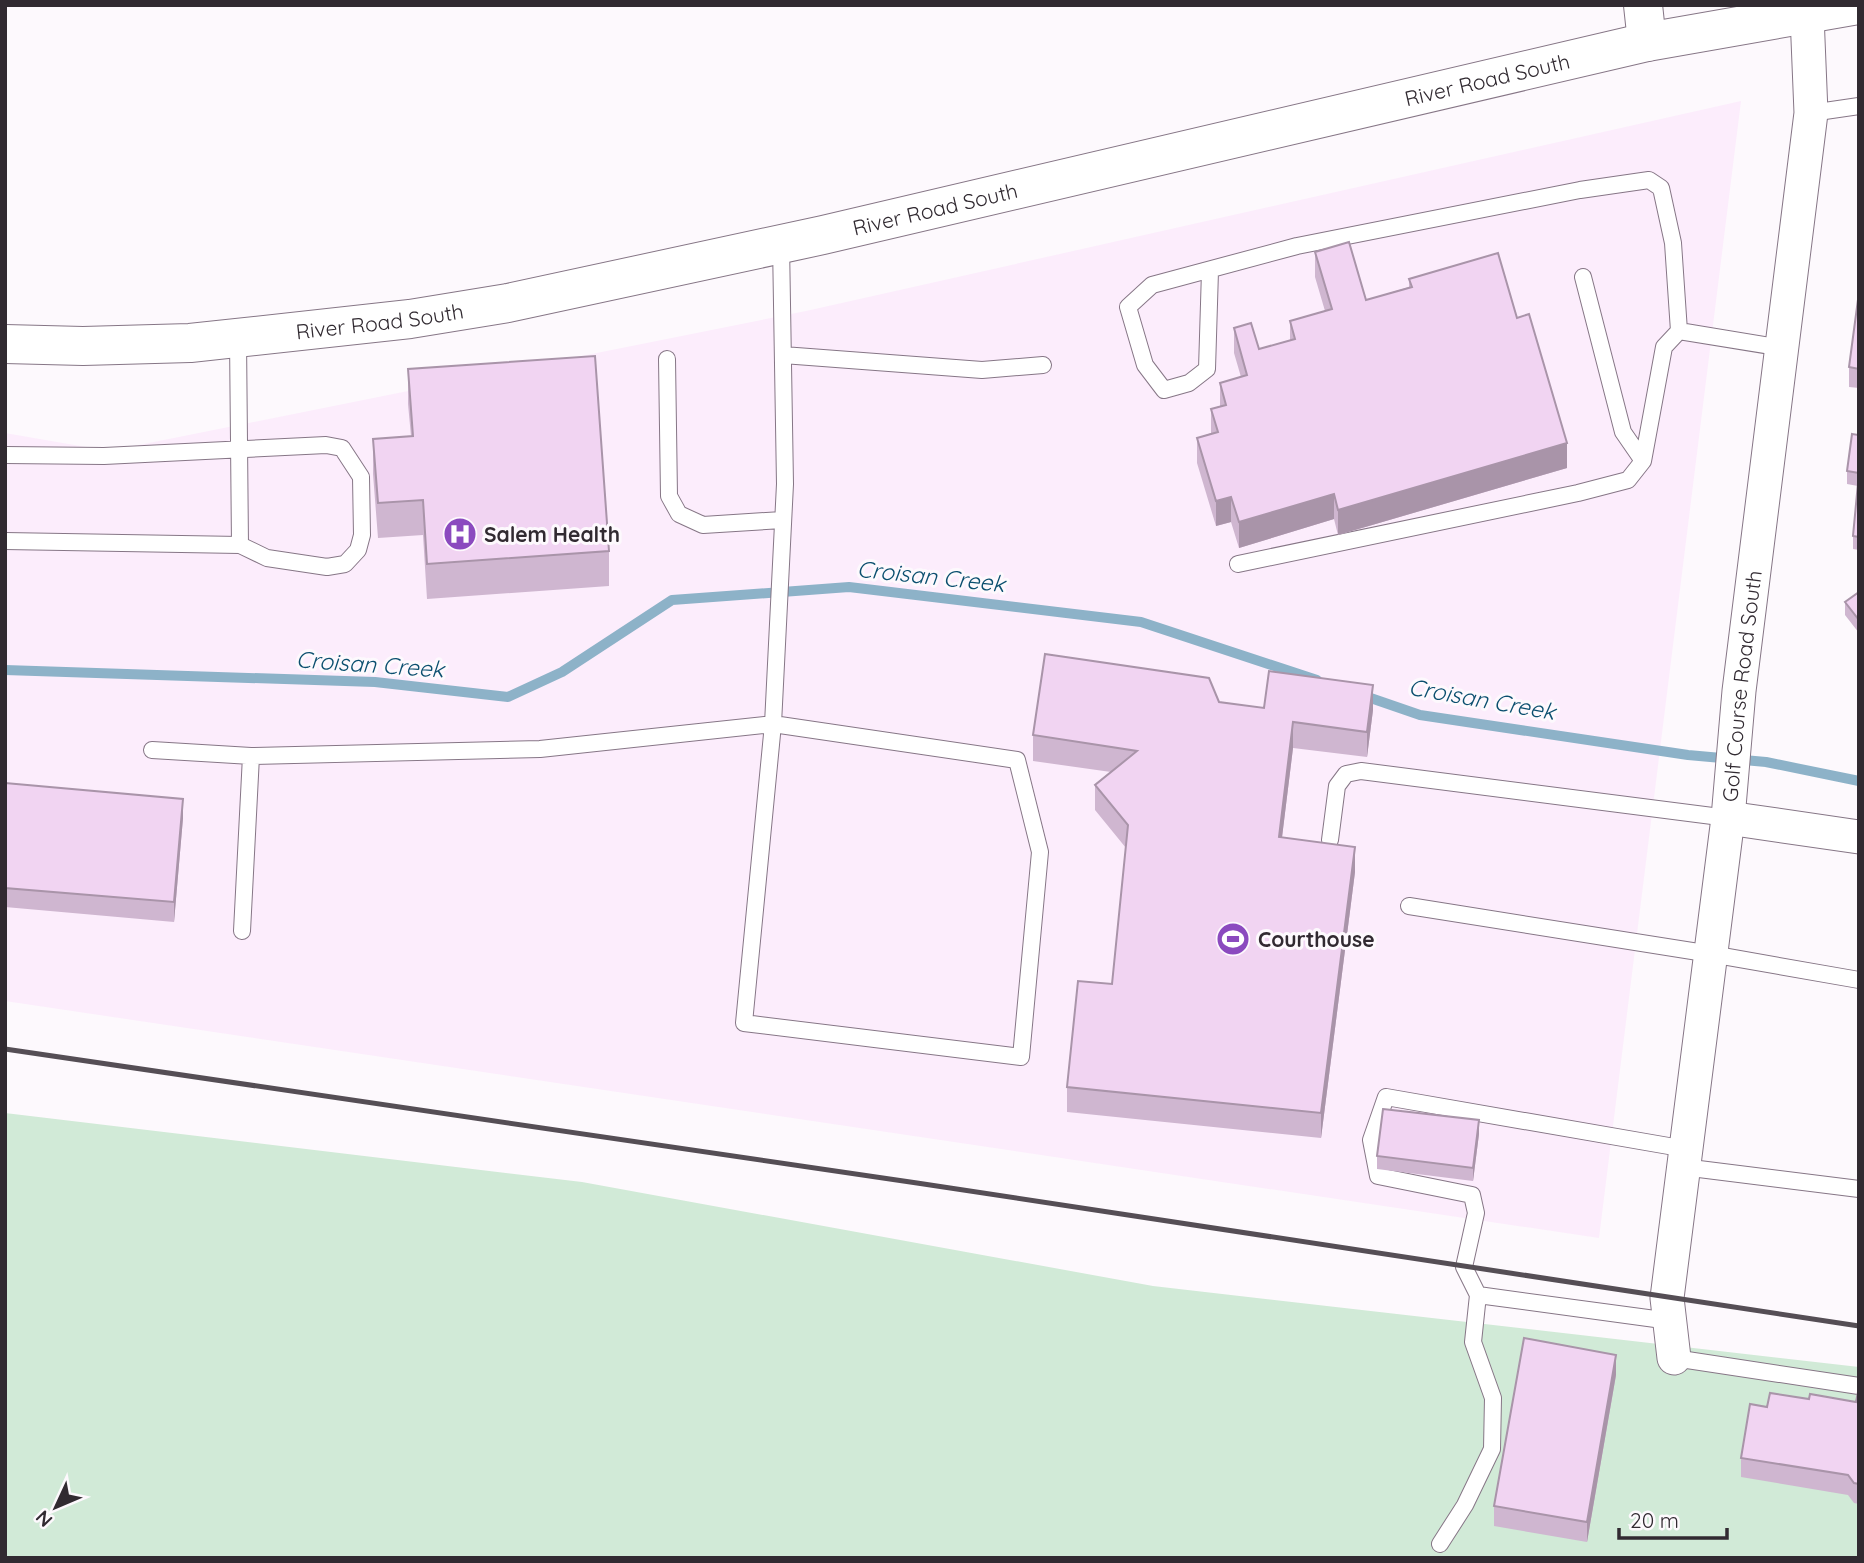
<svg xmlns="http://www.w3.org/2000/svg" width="1864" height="1563" viewBox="0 0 1864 1563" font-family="Quicksand,sans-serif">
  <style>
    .built { fill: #fcedfc }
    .grass { fill: #d1ead7 }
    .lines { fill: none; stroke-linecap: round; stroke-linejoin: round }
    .stream { stroke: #8db2c8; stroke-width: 10 }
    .lane-casing { stroke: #867686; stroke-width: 18 }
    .street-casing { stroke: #867686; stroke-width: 35 }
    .secondary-casing { stroke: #867686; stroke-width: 40 }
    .primary-casing { stroke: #867686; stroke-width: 40 }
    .lane { stroke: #fff; stroke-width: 16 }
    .street { stroke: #fff; stroke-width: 33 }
    .secondary { stroke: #fff; stroke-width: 38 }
    .primary { stroke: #fff; stroke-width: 38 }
    .rail { stroke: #554e55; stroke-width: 5 }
    .wall { fill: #cfb6d0 }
    .shaded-wall { fill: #a994a9 }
    .building { fill: #f1d4f2; stroke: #a994a9; stroke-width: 2 }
    .labels { text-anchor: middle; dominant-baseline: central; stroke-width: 6; stroke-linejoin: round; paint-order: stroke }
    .street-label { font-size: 21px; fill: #312a31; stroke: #fdf9fd }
    .poi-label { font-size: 21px; font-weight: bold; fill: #312a31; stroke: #fdf9fd; text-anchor: start }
    .water-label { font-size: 23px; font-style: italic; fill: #0b4f6f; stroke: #fdf9fd }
  </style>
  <rect width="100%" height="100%" fill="#fdf9fd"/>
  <path class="built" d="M 1741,101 L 1599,1238 L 5,1001 L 5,433 L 109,451 L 806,311 Z"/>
  <path class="grass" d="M 5,1113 L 582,1182 L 1153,1286 L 1859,1367 L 1859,1558 L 5,1558 Z"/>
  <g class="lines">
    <path class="stream" d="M 5,670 L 375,682 L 508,697 L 562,672 L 672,600 L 849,587 L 1141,622 L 1317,680
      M 1359,694 L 1420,715 L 1688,755 L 1766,762 L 1859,781"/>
    <defs>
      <path id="lane" d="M 1811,113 L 1859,106
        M 1210,271 L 1207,369 L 1189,383 L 1164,390 L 1145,365 L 1128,307 L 1152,285 L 1297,246 L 1580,190 L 1649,180 L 1661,188 L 1673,243 L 1679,331
        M 1583,277 L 1623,432 L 1643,461
        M 238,339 L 240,545
        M 783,355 L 982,370 L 1043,365
        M 667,359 L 669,496 L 679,514 L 703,525 L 782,520
        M 5,455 L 104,456 L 326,445 L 342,448 L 361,477 L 362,535 L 358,550 L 345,564 L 327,567 L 267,558 L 240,545 L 5,541
        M 1238,564 L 1578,493 L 1628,480 L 1643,461 L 1664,347 L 1679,331 L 1783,348
        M 773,724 L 1017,760 L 1040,852 L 1021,1057 L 744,1023 Z
        M 152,750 L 251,756 L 540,749 L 773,724 L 785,484 L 781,244
        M 1330,840 L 1337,786 L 1346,774 L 1361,771 L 1728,818
        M 1409,906 L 1711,954 L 1859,980
        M 242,931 L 251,756
        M 1683,1167 L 1859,1189
        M 1478,1295 L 1670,1321
        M 1674,1358 L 1859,1386
        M 1440,1544 L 1465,1505 L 1492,1449 L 1493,1398 L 1473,1342 L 1478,1295 L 1464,1267 L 1476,1213 L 1472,1195 L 1378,1176 L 1371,1140 L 1386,1097 L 1686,1149"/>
      <g id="street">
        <path d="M 1728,818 L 1859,837"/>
        <path id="s1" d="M 1674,1358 L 1667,1298 L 1728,818 L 1739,691 L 1811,113 L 1807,15"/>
      </g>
      <path id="secondary" d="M 1643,5 L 1647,42"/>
      <g id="primary">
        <path id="s2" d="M 5,344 L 83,346 L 190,343 L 410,319 L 508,303 L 823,235 L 1647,42 L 1858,5"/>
      </g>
    </defs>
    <use href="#lane" class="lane-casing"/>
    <use href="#street" class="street-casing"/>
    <use href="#secondary" class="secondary-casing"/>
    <use href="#primary" class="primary-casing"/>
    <use href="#lane" class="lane"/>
    <use href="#street" class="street"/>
    <use href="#secondary" class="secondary"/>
    <use href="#primary" class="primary"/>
    <path class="rail" d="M 5,1049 L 917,1183 L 1859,1326"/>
  </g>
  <path class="wall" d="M 1315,252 L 1366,300 L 1409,287 L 1409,279 L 1517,318 L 1567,468 L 1338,535 L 1334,519 L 1239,548 L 1231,522 L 1216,526 L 1197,463 L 1197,438 L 1211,433 L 1211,409 L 1220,406 L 1220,383 L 1241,377 L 1234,353 L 1234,328 L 1259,349 L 1290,340 L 1290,321 L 1325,311 L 1315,277 Z
    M 1859,292 L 1859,388 L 1849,387 L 1849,367 Z
    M 408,369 L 609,551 L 609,586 L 427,599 L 423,535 L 378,538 L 373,474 L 373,439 L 411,436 L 408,404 Z
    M 1859,435 L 1859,550 L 1853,549 L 1853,536 L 1858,486 L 1847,484 L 1847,471 Z
    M 1859,592 L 1859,633 L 1845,615 L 1845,602 Z
    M 1219,702 L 1264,708 L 1373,710 L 1367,757 L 1293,748 L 1282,837 L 1355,872 L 1321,1138 L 1067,1112 L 1067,1087 L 1112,984 L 1126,848 L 1095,810 L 1095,785 L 1111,772 L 1033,761 L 1033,735 Z
    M 5,783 L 183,818 L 174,922 L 5,907 Z
    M 1479,1134 L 1473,1181 L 1377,1169 L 1377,1156 Z
    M 1616,1375 L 1587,1542 L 1494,1526 L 1494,1506 Z
    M 1859,1392 L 1859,1504 L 1854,1503 L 1848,1495 L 1741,1477 L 1741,1458 L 1767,1407 L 1809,1399 L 1856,1402 Z"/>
  <path class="shaded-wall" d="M 1567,443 L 1567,468 L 1338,535 L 1338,510 Z
    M 1334,494 L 1334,519 L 1239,548 L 1239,522 Z
    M 1231,497 L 1231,522 L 1216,526 L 1216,501 Z
    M 1373,685 L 1373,710 L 1367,757 L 1367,732 Z
    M 1293,722 L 1293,748 L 1279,862 L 1279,837 Z
    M 183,799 L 183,818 L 174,922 L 174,902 Z
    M 1355,847 L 1355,872 L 1321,1138 L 1321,1113 Z
    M 1479,1120 L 1479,1134 L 1473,1181 L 1473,1168 Z
    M 1616,1355 L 1616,1375 L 1587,1542 L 1587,1522 Z"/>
  <path class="building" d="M 1349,242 L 1366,300 L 1412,287 L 1409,279 L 1498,253 L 1517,318 L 1529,314 L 1567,443 L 1338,510 L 1334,494 L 1239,522 L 1231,497 L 1216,501 L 1197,438 L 1218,432 L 1211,409 L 1226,405 L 1220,383 L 1247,375 L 1234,328 L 1251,323 L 1259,349 L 1295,339 L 1290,321 L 1332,309 L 1315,252 Z
    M 1859,292 L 1859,369 L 1849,367 Z
    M 595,356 L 609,551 L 427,564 L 423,500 L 378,503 L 373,439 L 413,436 L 408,369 Z
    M 1852,434 L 1859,435 L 1859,473 L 1847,471 Z
    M 1858,483 L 1859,483 L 1859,537 L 1853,536 Z
    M 1859,592 L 1859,620 L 1845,602 Z
    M 1045,654 L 1209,678 L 1219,702 L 1264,708 L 1269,671 L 1373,685 L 1367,732 L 1293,722 L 1279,837 L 1355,847 L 1321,1113 L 1067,1087 L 1078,981 L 1112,984 L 1128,825 L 1095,785 L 1137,751 L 1033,735 Z
    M 5,783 L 183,799 L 174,902 L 5,888 Z
    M 1383,1109 L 1479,1120 L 1473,1168 L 1377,1156 Z
    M 1524,1338 L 1616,1355 L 1587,1522 L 1494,1506 Z
    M 1858,1392 L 1859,1392 L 1859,1484 L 1854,1483 L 1848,1475 L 1741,1458 L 1750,1404 L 1767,1407 L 1770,1393 L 1809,1399 L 1810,1394 L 1856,1402 Z"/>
  <defs>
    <symbol id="hospital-disc" viewBox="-11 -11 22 22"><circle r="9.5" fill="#8b4abf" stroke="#fdf9fd"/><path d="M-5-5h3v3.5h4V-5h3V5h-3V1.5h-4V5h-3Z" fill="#fff"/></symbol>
    <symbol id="stadium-disc" viewBox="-11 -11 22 22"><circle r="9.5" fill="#8b4abf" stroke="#fdf9fd"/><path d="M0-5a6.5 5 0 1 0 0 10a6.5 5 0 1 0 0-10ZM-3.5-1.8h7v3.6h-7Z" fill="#fff"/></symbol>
  </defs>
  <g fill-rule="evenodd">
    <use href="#hospital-disc" x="441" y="515" width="38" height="38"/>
    <use href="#stadium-disc" x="1214" y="920" width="38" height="38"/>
  </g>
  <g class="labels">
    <g class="street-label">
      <text stroke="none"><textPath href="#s2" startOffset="1510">River Road South</textPath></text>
      <text stroke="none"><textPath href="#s2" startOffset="943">River Road South</textPath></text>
      <text stroke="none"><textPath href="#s2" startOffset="376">River Road South</textPath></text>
      <text stroke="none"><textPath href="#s1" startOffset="677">Golf Course Road South</textPath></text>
    </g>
    <g class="poi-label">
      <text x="484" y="534">Salem Health</text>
      <text x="1258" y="939">Courthouse</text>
    </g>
    <g class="water-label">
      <text transform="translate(931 576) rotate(6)">Croisan Creek</text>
      <text transform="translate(370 664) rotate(4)">Croisan Creek</text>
      <text transform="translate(1482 699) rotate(10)">Croisan Creek</text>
    </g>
  </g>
  <rect width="1864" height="1563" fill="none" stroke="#312a31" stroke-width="14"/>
  <g transform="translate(56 1507) rotate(226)" stroke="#fdf9fd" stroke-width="5" paint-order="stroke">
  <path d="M0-5L12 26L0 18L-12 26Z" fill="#312a31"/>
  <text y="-10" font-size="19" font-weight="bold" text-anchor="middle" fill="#312a31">N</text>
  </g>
  <path d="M1619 1528v10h108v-10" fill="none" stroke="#312a31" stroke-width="3.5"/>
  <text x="1630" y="1528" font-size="21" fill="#312a31" stroke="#fdf9fd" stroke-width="5" paint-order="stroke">20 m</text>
</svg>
